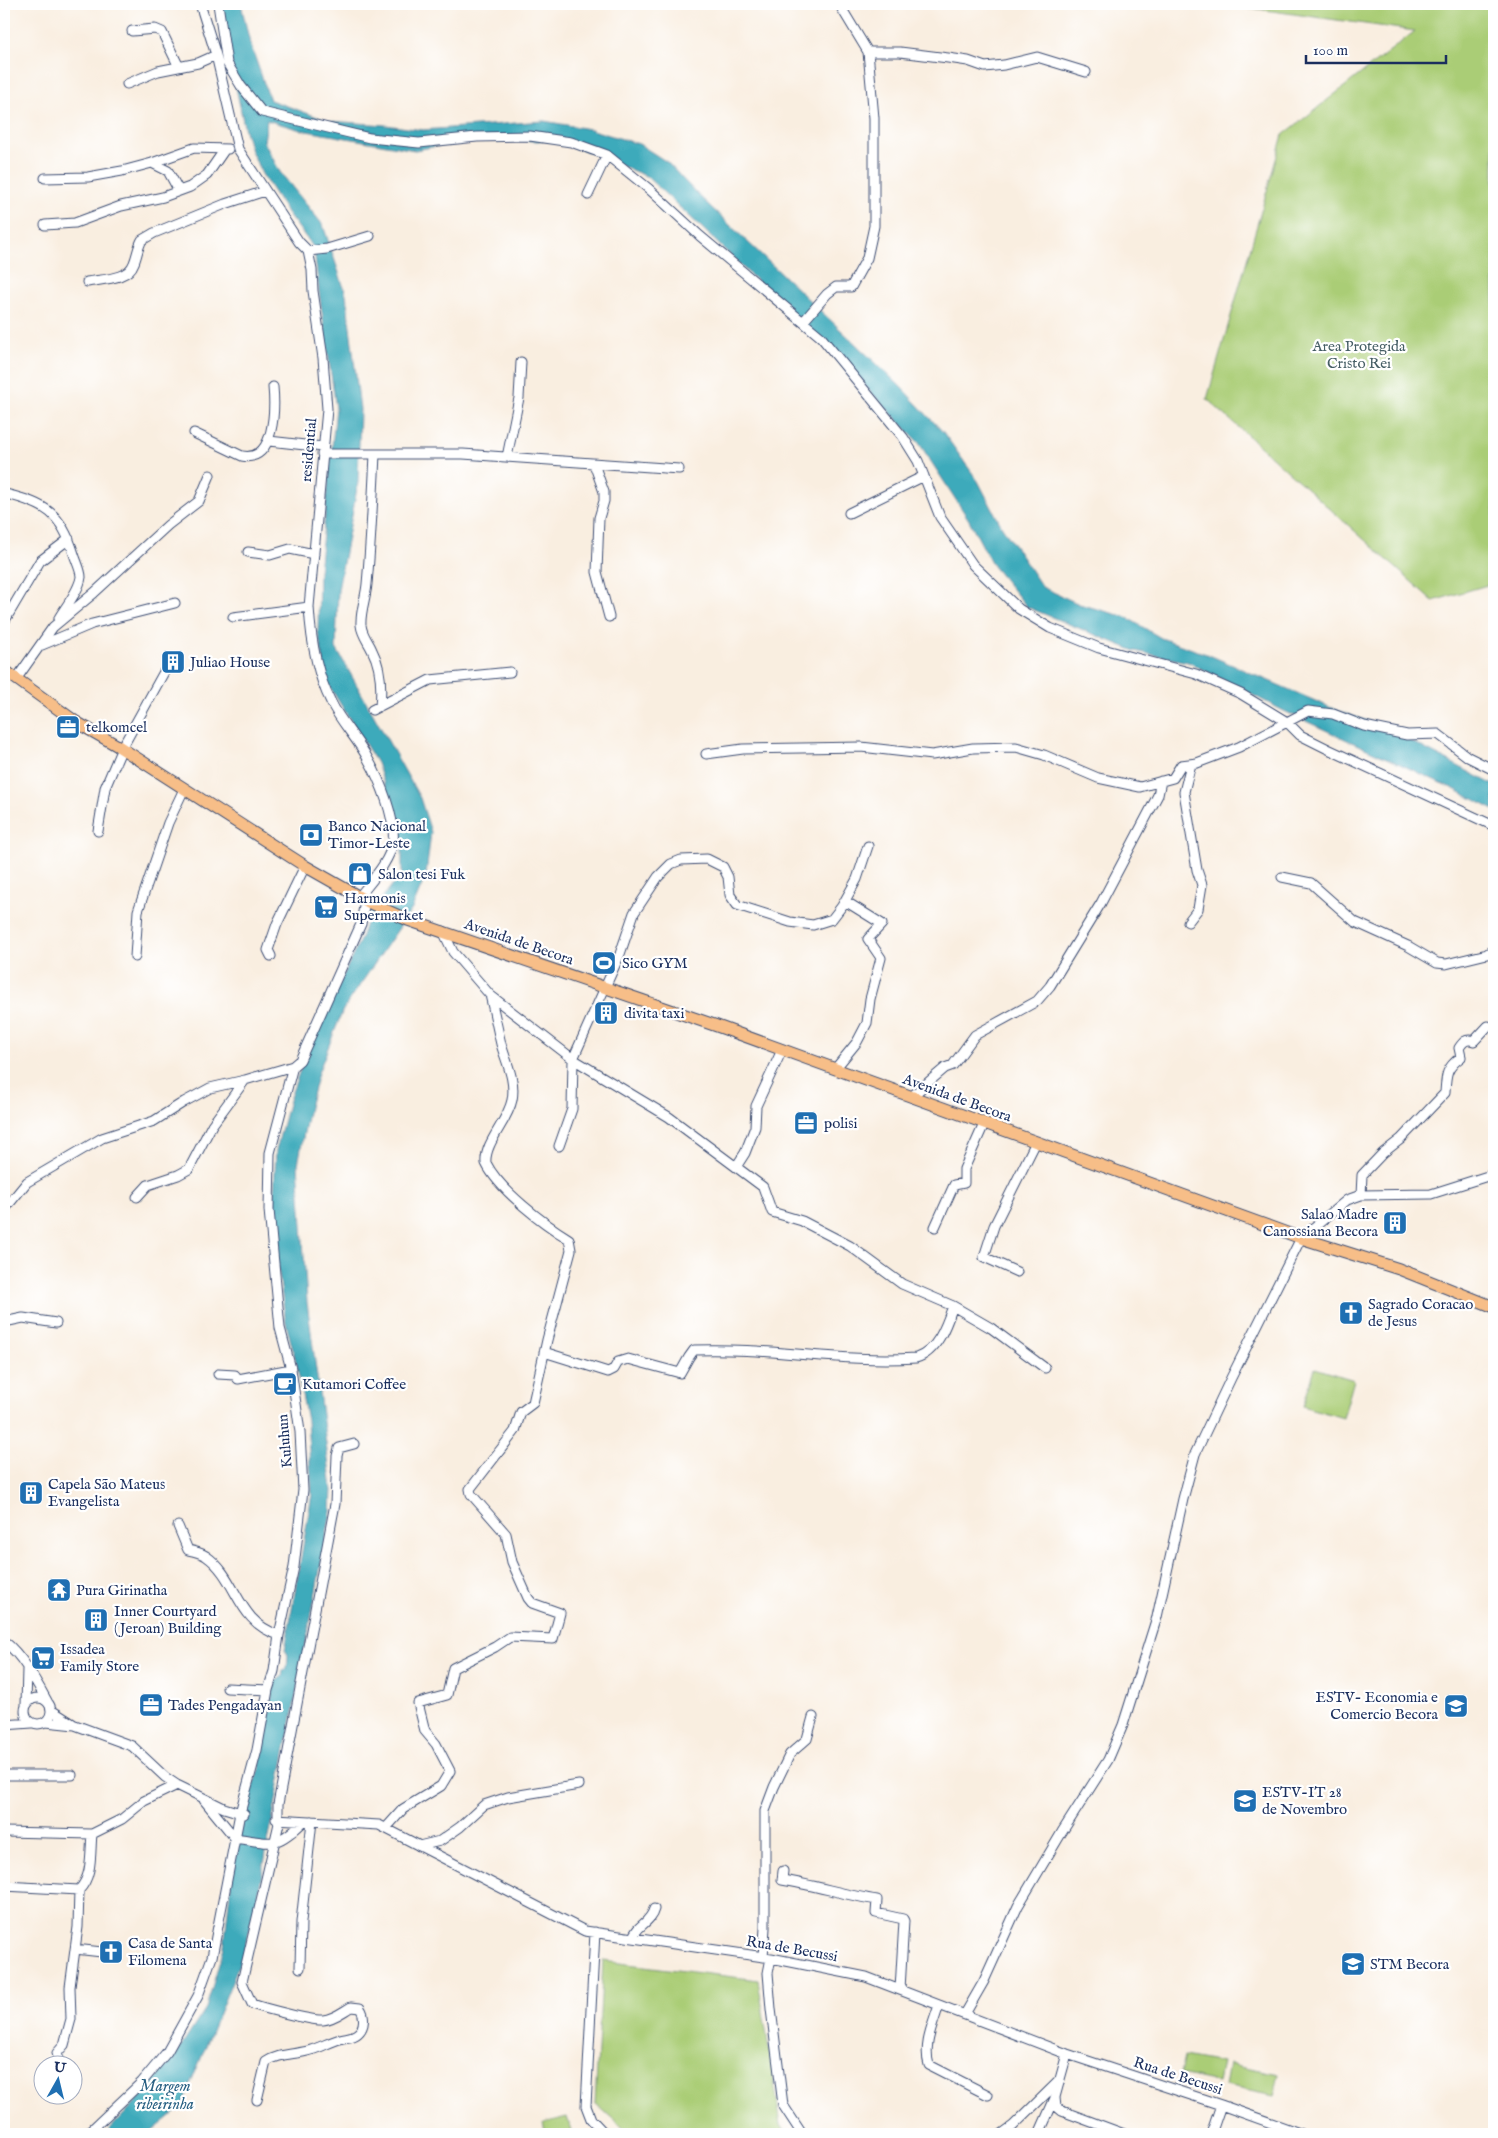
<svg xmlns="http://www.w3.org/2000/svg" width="1498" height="2138" viewBox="0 0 1498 2138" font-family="'IM FELL English',serif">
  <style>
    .green { fill: #aacd76; stroke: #627e6a }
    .water { fill: #3caabb; stroke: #2c6c8c }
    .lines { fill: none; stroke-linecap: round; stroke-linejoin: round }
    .minor-casing { stroke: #3c4c72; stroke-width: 11 }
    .major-casing { stroke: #3c4c72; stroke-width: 13 }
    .minor { stroke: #fff; stroke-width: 9 }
    .major { stroke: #f7be88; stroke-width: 11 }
    .labels { text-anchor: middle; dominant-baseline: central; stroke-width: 4.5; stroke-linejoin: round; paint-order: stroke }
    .park-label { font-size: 15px; fill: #465e65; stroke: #fff }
    .street-label { font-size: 15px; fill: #1b2f5e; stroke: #fff }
    .poi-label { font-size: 15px; fill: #1b2f5e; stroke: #fff; text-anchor: start }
    .water-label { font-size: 16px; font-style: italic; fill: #286083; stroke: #fff }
  </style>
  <rect width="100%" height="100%" fill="#fff"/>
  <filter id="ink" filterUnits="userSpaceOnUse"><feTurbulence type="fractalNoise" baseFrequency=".02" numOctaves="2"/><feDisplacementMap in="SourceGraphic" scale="10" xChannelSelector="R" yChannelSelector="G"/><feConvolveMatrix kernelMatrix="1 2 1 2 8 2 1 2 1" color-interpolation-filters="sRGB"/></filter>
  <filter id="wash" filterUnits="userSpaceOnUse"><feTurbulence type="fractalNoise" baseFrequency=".0096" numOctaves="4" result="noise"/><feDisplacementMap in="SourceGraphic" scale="20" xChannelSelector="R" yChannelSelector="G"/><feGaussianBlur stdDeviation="1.12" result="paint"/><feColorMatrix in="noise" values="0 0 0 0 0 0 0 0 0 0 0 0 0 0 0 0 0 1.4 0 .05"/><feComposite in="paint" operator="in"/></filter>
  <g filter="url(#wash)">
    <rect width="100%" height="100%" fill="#f9eee0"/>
    <path class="green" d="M 1222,4 L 1494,4 L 1494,583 L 1433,601 L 1207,399 L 1283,135 L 1415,31 Z
      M 1315,1368 L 1354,1380 L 1343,1418 L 1303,1406 Z
      M 603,1961 L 758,1980 L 781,2125 L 787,2134 L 630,2134 L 595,2103 Z
      M 1184,2056 L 1222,2063 L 1218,2082 L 1180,2074 Z
      M 1229,2064 L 1279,2074 L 1274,2096 L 1225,2086 Z
      M 567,2117 L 572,2134 L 546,2134 L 543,2123 Z"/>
    <path class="water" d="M 222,4 L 241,4 L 250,43 L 270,100 L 329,121 L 385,125 L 423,130 L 544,121 L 589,129 L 639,144 L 667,162 L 695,192 L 899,385 L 943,432 L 978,481 L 1002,527 L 1042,587 L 1079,604 L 1126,617 L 1161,638 L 1209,655 L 1341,712 L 1380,725 L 1494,785 L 1494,810 L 1454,789 L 1284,711 L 1188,662 L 1135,651 L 1027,607 L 993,566 L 969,520 L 919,443 L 863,384 L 701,227 L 646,176 L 574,146 L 552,141 L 472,140 L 415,150 L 301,130 L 267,120 L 264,142 L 280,172 L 323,225 L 346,294 L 360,409 L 358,483 L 338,590 L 336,648 L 420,798 L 431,832 L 426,875 L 412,909 L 343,1010 L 318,1073 L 309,1107 L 298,1164 L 307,1302 L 332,1489 L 331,1512 L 258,1895 L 243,1954 L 181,2108 L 149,2134 L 105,2134 L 144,2093 L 177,2053 L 206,2008 L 224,1947 L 231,1882 L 245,1804 L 259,1770 L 274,1682 L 282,1677 L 283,1671 L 287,1669 L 288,1655 L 285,1650 L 312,1494 L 307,1421 L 296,1362 L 286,1323 L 278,1268 L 273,1214 L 276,1150 L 289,1100 L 306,1054 L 361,938 L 369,914 L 402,873 L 402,847 L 390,801 L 377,763 L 328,684 L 318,633 L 319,572 L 336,408 L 319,292 L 314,248 L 288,214 L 262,174 L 251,151 L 245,131 L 228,48 Z"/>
  </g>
  <g filter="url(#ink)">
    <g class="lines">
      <defs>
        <path id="minor" d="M 200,4 L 216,55 L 238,149 L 299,242 L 308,251 L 312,270 L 313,291 L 323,358 L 327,409 L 309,607 C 311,640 316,673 331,702 C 341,723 358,739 368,759 C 380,780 396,819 393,842 C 389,863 371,881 359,897
          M 218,4 L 227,63 L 241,86 L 262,112 L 370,138 L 419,143 L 477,137 L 530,136 L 571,142 L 607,155 L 649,189 L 700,236 L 821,337 L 903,437 L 918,461 L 940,517 L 973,565 L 1019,609 L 1050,628 L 1099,648 L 1196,674 L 1241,694 L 1287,722 L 1300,735 L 1328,749 L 1494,826
          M 132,31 L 155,29 L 162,32 L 179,67
          M 868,52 L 900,52 L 948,58 L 968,61 L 985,67 L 1004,65 L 1037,57 L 1086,72
          M 127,84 L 158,71 L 198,63 L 216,55
          M 152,163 L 168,171 L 179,191
          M 45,178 L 88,177 L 122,171 L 152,163 L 194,148 L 228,149
          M 588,195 L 607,155
          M 45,225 L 75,223 L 121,206 L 163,197 L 190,187 L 207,175 L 225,149
          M 308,251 L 327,249 L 370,236
          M 87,282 C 102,279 128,280 134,263 C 137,256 138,247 142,240 L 154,233 L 225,204 L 265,191
          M 803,322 L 827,294 L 836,287 L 851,287 L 867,258 L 874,226 L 874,118 L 868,52 L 839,4
          M 194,433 L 242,456 C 275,463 275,408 273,387
          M 269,441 L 323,447
          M 322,454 L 463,454 L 679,469
          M 375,454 C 373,497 371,540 367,584 C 366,597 360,612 361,625 C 362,635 368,641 372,650 C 381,667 382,686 380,706
          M 507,457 L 519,398 L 521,362
          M 594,464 L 604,492 L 604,501 L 599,518 L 597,572 L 609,617
          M 6,494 C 46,504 61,513 74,554 C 76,561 81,570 81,577 C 79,591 66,606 59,618
          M 849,513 L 924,476
          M 248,552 L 270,555 L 290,549 L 314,554
          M 233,617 L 309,607
          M 4,622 L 40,561 L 69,539
          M 42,645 L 92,624 L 175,603
          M 17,678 L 53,627 L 94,593 L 168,525 L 199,501 L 210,475
          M 372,710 L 430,680 L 510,672
          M 706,754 L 743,749 L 861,747 L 932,755 L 973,748 L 1016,747 L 1044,755 L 1098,778 L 1140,787 L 1173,778 L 1181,765 L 1197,763 L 1239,747 L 1308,711 L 1333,714 L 1364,726 L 1407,735 L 1438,734 L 1468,757 L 1494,770
          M 98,831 L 105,788 L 122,748 L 164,672
          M 1282,877 L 1311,883 L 1355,922 L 1408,946 L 1437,963 L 1446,964 L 1487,954 L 1494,949
          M 1188,922 L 1198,909 L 1202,885 L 1197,870 L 1184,792 L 1191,764
          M 443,931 L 453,952 L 490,995 L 573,1059 L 669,1117 L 763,1187 L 772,1212 L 802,1221 L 850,1246 L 902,1284 L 953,1306 L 991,1328 L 1045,1368
          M 271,956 L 268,950 L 277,924 L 305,866
          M 135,957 L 138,911 L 168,823 L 184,789
          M 835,1069 L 857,1042 L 867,1023 L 870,999 L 881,958 L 868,939 L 882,924 L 845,901
          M 911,1097 L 945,1068 L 953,1065 L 975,1035 L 1037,1001 L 1050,986 L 1101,903 L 1158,795 L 1161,781
          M 559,1146 L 572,1109 L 573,1059 L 620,954 L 634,913 L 658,877 L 671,864 L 681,860 L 707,859 L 723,867 L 728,877 L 730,895 L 737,905 L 790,922 L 813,925 L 832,919 L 842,906 L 857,879 L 868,846
          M 736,1167 L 745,1153 L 755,1127 L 756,1106 L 782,1050
          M 1361,1195 L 1362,1175 L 1383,1153 L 1401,1139 L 1445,1093 C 1446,1075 1446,1068 1461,1057 L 1459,1048 C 1463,1042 1466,1038 1474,1041 L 1488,1026
          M 137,1197 L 148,1185 L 178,1175 L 189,1169 L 212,1125 L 245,1080 L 293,1066 L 300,1060 L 361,924 L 365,900
          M 4,1210 L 27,1182 L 102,1138 L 154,1121 L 184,1102 L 210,1088 L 245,1080
          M 935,1227 L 954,1185 L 964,1183 L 964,1169 L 984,1124
          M 1017,1272 L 984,1257 L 994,1226 L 1036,1142
          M 4,1322 L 23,1318 L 56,1323
          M 544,1352 L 608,1372 L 614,1369 L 618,1362 L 628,1359 L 680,1373 L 689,1357 L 694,1350 C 768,1347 842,1363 916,1358 C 937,1352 946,1326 953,1306
          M 218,1374 L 235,1375 L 238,1379 L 291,1369
          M 178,1526 L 188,1550 C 194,1551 201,1553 206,1556 C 238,1578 236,1622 279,1635
          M 4,1641 C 22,1655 36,1681 47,1701
          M 227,1688 L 268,1690
          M25 1711a13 13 0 1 1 26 0a13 13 0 1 1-26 0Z
          M 26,1705 L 27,1669
          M 51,1710 L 73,1724
          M 46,1722 L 75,1725 L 132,1746 L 165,1777 L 177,1785 L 224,1808 L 244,1814
          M 4,1725 L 32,1723
          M 4,1775 L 72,1775
          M 204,1800 L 235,1838 C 272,1843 275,1849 304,1821
          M 276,1819 L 379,1825 L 585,1931 L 771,1958 L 866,1977 L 1067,2054 L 1221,2105 L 1302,2134
          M 278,1819 L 278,1804 L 335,1504 L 337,1456 L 339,1448 L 354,1444
          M 386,1828 L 403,1809 L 441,1786 L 450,1771 L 436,1744 L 425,1731 L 418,1703 L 447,1695 L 453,1668 L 495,1647 L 510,1637 L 553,1639 L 560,1613 L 532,1603 L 528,1598 L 512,1562 L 506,1534 L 471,1494 L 470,1489 L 515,1431 L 521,1412 L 533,1403 L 547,1340 L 571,1250 L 569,1239 C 544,1224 499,1190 486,1163 C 484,1143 508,1121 512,1100 C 516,1080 506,1062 501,1044 C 497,1027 494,1011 490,995
          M 4,1832 L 92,1834 C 90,1853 93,1876 79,1890 L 4,1886
          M 92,1834 L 122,1819 L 144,1801 L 177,1785
          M 419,1846 L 440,1841 L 460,1827 L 484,1805 L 508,1797 L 579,1785
          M 783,1871 L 782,1880 C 814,1885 845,1895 877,1900 L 876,1913 L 903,1919 L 904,1921 L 900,1989
          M 595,1932 L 586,2106 L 591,2119 L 605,2134
          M 633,1938 C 636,1925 650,1924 654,1909
          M 75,1949 L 111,1953
          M 763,1957 L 765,1928 L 765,1811 L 774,1787 L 790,1754 L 807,1739 L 813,1717
          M 771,1958 L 768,1973 L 771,2009 L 783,2105 L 802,2134
          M 300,1968 L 301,1922 L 312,1821
          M 939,2005 C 933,2025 923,2045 929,2065 L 988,2095
          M 965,2014 L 984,1981 L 1018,1906 L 1062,1832 L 1108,1760 L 1123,1725 L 1157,1617 L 1183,1499 L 1195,1454 L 1231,1378 L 1301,1238 L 1347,1200 L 1361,1195 L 1431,1194 L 1494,1174
          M 1067,2054 L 1055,2097 L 1056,2106 L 1062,2111 L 1124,2134
          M 64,2066 L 60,2063 L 57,2053 L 64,2045 L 71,2019 L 70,1987 L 78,1927 L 79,1890
          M 257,2100 L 266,2062 C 279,2053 295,2055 311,2050 C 321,2047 330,2042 340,2039 C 346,2037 353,2038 358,2033 C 365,2027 365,2015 360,2008 L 351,2007 C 342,2012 334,2019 323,2020 C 312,2021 263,2008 252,2004 L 242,1982 L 280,1819
          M 87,2134 L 142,2082 L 167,2052 L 198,1996 L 212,1957 L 240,1813 L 257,1750 L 268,1690 L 274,1671 L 279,1635 L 294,1567 L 303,1490 L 300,1432 L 291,1369 L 280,1328 L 269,1210 L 270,1153 L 293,1066
          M 1002,2134 L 1013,2126 L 1059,2081
          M 1039,2134 L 1055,2098
          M 1211,2134 L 1221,2105
          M 1493,2134 L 1494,2134"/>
        <path id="major" d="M 4,670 L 76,722 L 118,746 L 305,866 L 370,903 L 408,920 L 717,1026 L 1301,1238 L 1399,1269 L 1494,1307"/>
      </defs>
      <use href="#minor" class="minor-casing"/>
      <use href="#major" class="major-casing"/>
      <use href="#minor" class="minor"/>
      <use href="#major" class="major"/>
    </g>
  </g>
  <defs>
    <symbol id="building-square" viewBox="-11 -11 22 22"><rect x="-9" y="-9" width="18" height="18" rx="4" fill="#1f6fb2" stroke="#fff"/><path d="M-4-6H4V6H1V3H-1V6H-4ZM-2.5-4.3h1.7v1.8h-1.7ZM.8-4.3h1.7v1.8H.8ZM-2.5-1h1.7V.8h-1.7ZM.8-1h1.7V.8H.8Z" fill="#fff"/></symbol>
    <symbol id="office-square" viewBox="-11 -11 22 22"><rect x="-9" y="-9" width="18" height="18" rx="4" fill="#1f6fb2" stroke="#fff"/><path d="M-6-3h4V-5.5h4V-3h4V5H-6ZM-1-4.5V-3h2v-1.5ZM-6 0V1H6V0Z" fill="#fff"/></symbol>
    <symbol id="bank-square" viewBox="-11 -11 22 22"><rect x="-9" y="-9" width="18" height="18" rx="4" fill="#1f6fb2" stroke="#fff"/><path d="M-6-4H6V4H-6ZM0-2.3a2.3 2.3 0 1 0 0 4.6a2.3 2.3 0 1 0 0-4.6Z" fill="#fff"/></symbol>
    <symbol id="shop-square" viewBox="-11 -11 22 22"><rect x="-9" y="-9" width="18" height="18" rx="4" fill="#1f6fb2" stroke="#fff"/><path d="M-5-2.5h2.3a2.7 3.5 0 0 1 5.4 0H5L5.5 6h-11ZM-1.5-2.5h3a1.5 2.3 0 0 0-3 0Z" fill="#fff"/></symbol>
    <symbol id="supermarket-square" viewBox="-11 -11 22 22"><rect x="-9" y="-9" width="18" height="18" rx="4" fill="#1f6fb2" stroke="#fff"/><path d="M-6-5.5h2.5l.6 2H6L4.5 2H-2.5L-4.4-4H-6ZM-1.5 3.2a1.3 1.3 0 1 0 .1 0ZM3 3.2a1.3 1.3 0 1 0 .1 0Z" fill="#fff"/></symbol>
    <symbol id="stadium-square" viewBox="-11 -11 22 22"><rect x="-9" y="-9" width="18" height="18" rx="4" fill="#1f6fb2" stroke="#fff"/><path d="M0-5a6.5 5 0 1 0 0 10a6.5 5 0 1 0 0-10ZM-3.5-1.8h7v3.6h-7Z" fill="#fff"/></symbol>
    <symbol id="church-square" viewBox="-11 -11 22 22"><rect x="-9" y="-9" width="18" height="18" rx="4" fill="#1f6fb2" stroke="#fff"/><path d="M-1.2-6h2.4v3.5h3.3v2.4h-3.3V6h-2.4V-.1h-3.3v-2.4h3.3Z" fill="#fff"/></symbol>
    <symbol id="cafe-square" viewBox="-11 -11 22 22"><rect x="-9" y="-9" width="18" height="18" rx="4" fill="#1f6fb2" stroke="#fff"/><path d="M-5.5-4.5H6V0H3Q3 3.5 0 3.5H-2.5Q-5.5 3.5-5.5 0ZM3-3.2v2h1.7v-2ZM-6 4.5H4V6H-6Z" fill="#fff"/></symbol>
    <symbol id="temple-square" viewBox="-11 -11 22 22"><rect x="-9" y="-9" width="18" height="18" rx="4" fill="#1f6fb2" stroke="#fff"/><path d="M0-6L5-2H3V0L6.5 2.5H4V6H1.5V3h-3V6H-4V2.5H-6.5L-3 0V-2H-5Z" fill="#fff"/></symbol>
    <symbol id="school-square" viewBox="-11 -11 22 22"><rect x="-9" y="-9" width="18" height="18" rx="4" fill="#1f6fb2" stroke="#fff"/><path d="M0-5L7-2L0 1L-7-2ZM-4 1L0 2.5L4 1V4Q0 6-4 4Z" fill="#fff"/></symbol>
  </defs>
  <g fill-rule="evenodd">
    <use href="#building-square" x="159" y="648" width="28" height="28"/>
    <use href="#office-square" x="54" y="713" width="28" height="28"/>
    <use href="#bank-square" x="297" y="821" width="28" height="28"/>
    <use href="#shop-square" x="346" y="860" width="28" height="28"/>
    <use href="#supermarket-square" x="312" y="893" width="28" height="28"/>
    <use href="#stadium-square" x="590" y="949" width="28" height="28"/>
    <use href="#building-square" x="592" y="999" width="28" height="28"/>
    <use href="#office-square" x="792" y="1109" width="28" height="28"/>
    <use href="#building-square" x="1381" y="1209" width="28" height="28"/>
    <use href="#church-square" x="1337" y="1299" width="28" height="28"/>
    <use href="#cafe-square" x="271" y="1370" width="28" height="28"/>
    <use href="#building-square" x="17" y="1479" width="28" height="28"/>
    <use href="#temple-square" x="45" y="1576" width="28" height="28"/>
    <use href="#building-square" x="82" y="1606" width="28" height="28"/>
    <use href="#supermarket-square" x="29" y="1644" width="28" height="28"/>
    <use href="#office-square" x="137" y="1691" width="28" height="28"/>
    <use href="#school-square" x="1442" y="1692" width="28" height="28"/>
    <use href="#school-square" x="1231" y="1787" width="28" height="28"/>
    <use href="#church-square" x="97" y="1938" width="28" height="28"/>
    <use href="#school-square" x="1339" y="1950" width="28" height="28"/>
  </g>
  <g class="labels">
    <g class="park-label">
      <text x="1359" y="346">Area Protegida<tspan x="1359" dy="17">Cristo Rei</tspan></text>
    </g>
    <g class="street-label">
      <text transform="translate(309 450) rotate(-85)">residential</text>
      <text transform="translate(519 942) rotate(19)">Avenida de Becora</text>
      <text transform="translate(957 1098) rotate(20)">Avenida de Becora</text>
      <text transform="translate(285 1441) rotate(-95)">Kuluhun</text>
      <text transform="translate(792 1949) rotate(10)">Rua de Becussi</text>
      <text transform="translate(1178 2076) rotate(18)">Rua de Becussi</text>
    </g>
    <g class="poi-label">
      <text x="190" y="662">Juliao House</text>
      <text x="86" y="727">telkomcel</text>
      <text x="328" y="826">Banco Nacional<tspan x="328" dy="17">Timor-Leste</tspan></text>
      <text x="378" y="874">Salon tesi Fuk</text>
      <text x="344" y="898">Harmonis<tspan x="344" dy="17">Supermarket</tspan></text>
      <text x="622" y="963">Sico GYM</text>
      <text x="624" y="1013">divita taxi</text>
      <text x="824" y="1123">polisi</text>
      <text x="1378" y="1214" text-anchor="end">Salao Madre<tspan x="1378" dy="17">Canossiana Becora</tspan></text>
      <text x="1368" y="1304">Sagrado Coracao<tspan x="1368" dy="17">de Jesus</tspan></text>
      <text x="302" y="1384">Kutamori Coffee</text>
      <text x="48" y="1484">Capela São Mateus<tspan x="48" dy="17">Evangelista</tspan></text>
      <text x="76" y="1590">Pura Girinatha</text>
      <text x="114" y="1611">Inner Courtyard<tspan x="114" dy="17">(Jeroan) Building</tspan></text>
      <text x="60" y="1649">Issadea<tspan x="60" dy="17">Family Store</tspan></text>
      <text x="1438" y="1697" text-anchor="end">ESTV- Economia e<tspan x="1438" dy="17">Comercio Becora</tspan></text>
      <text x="168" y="1705">Tades Pengadayan</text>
      <text x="1262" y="1792">ESTV-IT 28<tspan x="1262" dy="17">de Novembro</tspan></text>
      <text x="128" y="1943">Casa de Santa<tspan x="128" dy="17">Filomena</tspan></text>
      <text x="1370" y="1964">STM Becora</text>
    </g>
    <g class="water-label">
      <text x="165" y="2087">Margem<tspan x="165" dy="18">ribeirinha</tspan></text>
    </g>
  </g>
  <rect width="1498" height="2138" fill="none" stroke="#fff" stroke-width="20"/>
  <g transform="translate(58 2080) rotate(8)"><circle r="24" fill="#ffffff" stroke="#a4acbf"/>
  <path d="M0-4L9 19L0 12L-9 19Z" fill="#1f6fb2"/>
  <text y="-8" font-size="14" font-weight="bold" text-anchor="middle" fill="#1b2f5e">U</text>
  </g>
  <path d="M1306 55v8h140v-8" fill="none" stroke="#1b2f5e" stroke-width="2.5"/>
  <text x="1313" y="55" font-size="15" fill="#1b2f5e" stroke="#ffffff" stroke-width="4" paint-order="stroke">100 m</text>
</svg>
